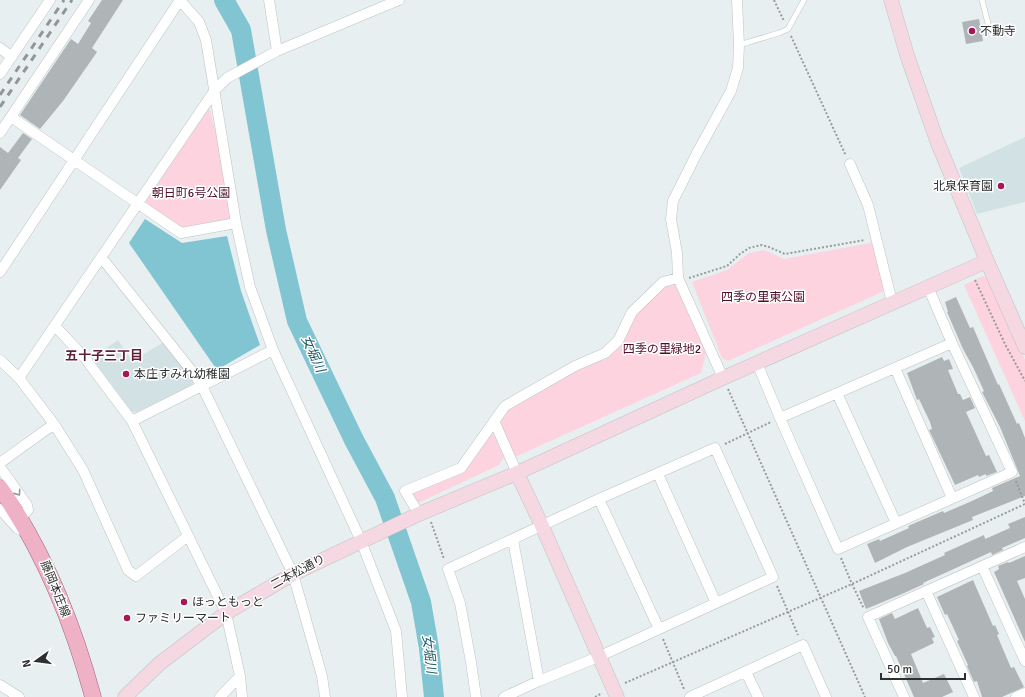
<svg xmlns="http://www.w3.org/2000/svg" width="1025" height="697" viewBox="0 0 1025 697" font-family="Signika,'Noto Sans JP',sans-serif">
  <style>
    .built { fill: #d2e2e4 }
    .green { fill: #fcd3de }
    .water { fill: #80c5d1 }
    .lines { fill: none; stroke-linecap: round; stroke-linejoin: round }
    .river { stroke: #80c5d1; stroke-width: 20 }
    .building { fill: #afb5b7 }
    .lane-casing { stroke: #bdc3c4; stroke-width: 6 }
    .street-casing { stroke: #bdc3c4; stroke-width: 11 }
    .secondary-casing { stroke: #bdc3c4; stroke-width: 15 }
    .primary-casing { stroke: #a36278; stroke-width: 17 }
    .path { stroke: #969c9c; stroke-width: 2; stroke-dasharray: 2 2; stroke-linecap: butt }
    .lane { stroke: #fff; stroke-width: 5 }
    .street { stroke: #fff; stroke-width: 10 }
    .secondary { stroke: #f6d8e2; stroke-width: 14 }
    .primary { stroke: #eeb1c5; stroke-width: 16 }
    .rail { stroke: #919697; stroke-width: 3; stroke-dasharray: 7 7; stroke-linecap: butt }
    .oneway { stroke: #969898 }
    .poi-dot { fill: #a51759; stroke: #fff; stroke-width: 1.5 }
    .labels { text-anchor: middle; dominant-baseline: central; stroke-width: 3; stroke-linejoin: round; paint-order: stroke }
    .poi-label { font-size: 12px; fill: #2d3030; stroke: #fff; text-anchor: start }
    .park-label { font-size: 12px; fill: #510e2a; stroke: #fff }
    .street-label { font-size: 12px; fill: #2d3030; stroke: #fff }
    .water-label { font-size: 13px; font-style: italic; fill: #1d5861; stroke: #fff }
    .neighbourhood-label { font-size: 13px; font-weight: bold; fill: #601e37; stroke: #fff }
  </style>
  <rect width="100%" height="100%" fill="#e8eff0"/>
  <path class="built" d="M 1025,137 L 1025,202 L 977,214 L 959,168 Z
    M 118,340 L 132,361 L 164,342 L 194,381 L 192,385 L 137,412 L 132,412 L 92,358 Z"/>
  <path class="green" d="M 207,108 L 210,110 L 220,150 L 227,202 L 231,218 L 229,220 L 182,230 L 147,205 L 145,198 Z
    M 871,243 L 875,244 L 886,289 L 882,292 L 728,361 L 722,358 L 692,282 L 727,270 L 749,253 L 764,250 L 784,259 Z
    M 983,276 L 990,280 L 1025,360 L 1025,421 L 964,285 Z
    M 675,285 L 706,352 L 701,373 L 515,457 L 500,421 L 506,410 L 581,367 L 606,359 L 623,341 L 635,315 L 665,286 Z
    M 494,434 L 504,457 L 499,465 L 416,504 L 411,494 L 465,469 L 486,436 Z"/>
  <path class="water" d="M 145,219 L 182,243 L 227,236 L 241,291 L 260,345 L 217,370 L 129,243 Z"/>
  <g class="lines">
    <path class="river" d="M 224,0 L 241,30 L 276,230 L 297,321 L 354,440 L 385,498 L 421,602 L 429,648 L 434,697"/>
  </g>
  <path class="building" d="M 102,0 L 123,0 L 92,48 L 97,52 L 63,101 L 40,129 L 20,115 L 71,39 L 78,44 L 91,23 L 88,21 Z
    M 979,19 L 983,41 L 966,44 L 962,22 Z
    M 23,133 L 32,139 L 18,158 L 21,160 L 0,190 L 0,147 L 8,153 Z
    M 956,297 L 970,328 L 973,327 L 998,385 L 999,384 L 1017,424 L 1019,423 L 1025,438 L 1025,496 L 972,517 L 973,520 L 907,547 L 875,563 L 867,544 L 879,539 L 880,541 L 909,528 L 908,526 L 943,511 L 944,513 L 972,501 L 993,491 L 992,488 L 1020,476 L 1000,427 L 982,392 L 984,391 L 973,367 L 963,349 L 947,312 L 948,312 L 945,302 Z
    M 942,357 L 944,361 L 949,359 L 953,369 L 948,370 L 958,394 L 960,394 L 963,400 L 970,397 L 975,408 L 966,412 L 986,456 L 989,455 L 997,472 L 986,476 L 986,474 L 979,477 L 978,475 L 955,485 L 929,430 L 932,429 L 930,422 L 919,399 L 917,400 L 907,373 Z
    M 1025,517 L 1025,538 L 1002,548 L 1003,550 L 992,555 L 991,552 L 923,583 L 924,584 L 902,594 L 866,609 L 859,591 L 905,573 L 945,555 L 944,553 L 984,535 L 985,539 L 1010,528 L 1008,524 Z
    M 1025,556 L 1025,578 L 1017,581 L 1025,599 L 1025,642 L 994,572 L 999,569 L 998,566 L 1008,562 L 1009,563 Z
    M 973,580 L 993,626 L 995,625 L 999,634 L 997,635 L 1011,668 L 1014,667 L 1024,687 L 1002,697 L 982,697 L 977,681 L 974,682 L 967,666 L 968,665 L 957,641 L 959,640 L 947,614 L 945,615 L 937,597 Z
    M 918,608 L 927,628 L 930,627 L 935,637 L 932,638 L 934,643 L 911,654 L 923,683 L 944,674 L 953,692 L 942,697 L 914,697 L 896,656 L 895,656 L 888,643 L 879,619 L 892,613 L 895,619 Z"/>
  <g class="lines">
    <defs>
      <path id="lane" d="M 982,0 L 990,31
        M 739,45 L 779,33 L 788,29 L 804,0"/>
      <path id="street" d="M 180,0 L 199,22 L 206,40 L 236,223 L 250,287 L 273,350 L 361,541 L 396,631 L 402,697
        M 269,0 L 277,51
        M 0,48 L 12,57
        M 0,74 L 50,0
        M 11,117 L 181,233 L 236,223
        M 0,133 L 89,0
        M 850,164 L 868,205 L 892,302
        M 101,257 L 195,375 L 202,386 L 293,574 L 322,676 L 325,697
        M 0,272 L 180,0
        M 55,326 L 84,357 L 132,421 L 226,613 L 240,676 L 242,697
        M 0,360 L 19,378 L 54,424 L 83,470 L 128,570 L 136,576 L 188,536
        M 757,363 L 780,418 L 838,549 L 1012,472 L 952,343 L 928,287
        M 895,368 L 952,498
        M 19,378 L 215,90 L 227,78 L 277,51 L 399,0
        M 723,378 L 678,278 L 677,253 L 671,219 L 673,201 L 697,153 L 731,91 L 738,68 L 739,45 L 737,0
        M 837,393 L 896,523
        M 780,418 L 952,343
        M 132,421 L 273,350
        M 494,421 L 517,473
        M 0,463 L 54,424
        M 0,467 L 27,505 L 28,510 L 20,519
        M 658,474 L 716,603
        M 599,499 L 659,629
        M 0,509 L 17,528 L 27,532
        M 419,514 L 405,491 L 461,468 L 505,406 L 575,366 L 605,353 L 618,341 L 632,312 L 663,282 L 678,278
        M 513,540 L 539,681
        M 982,566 L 1025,661
        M 926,591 L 974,697
        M 746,672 L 758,697
        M 0,685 L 19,697
        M 220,697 L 240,676
        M 476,697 L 471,662 L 460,603 L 448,569 L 599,499 L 715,448 L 773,577 L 598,657 L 539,681 L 504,697
        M 690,697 L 803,645 L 826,697
        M 904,697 L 868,617 L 1025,547
        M 1016,697 L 1025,693"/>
      <path id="secondary" d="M 891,0 L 907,55 L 937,141 L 987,261 L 1025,347
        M 517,473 L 542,526 L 617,697
        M 125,697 L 159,664 L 226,613 L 293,574 L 419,514 L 517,473 L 723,378 L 987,261"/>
      <path id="primary" d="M 0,488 C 44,551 73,623 93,697"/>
    </defs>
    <use href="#lane" class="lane-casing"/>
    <use href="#street" class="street-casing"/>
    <use href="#secondary" class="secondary-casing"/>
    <use href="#primary" class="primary-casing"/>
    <path class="path" d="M 774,0 L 784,21
      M 791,36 L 846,156
      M 689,278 L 727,266 L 740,254 L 749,248 L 761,245 L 769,247 L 785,254 L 865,240
      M 975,280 L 1005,344 L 1025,381
      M 728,389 L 865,697
      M 725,444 L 771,422
      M 1016,481 L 1025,504
      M 431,522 L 444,559
      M 841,558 L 852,584 L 864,609
      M 777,586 L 798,635
      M 663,639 L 684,689
      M 625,683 L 852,584 L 1025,504
      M 595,697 L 602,693"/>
    <use href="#lane" class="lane"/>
    <use href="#street" class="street"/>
    <use href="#secondary" class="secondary"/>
    <use href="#primary" class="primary"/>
    <path class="rail" d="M 0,95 L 64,0
      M 0,107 L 72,0"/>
  </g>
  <defs><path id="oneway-chevron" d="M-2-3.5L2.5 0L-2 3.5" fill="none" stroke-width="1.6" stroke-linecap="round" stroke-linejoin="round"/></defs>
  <use class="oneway" href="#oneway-chevron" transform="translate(18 493) rotate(55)"/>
  <g class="poi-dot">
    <circle cx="972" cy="31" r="4"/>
    <circle cx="1001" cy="186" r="4"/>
    <circle cx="126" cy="374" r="4"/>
    <circle cx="184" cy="602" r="4"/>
    <circle cx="127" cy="618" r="4"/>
  </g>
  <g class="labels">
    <g class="poi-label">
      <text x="980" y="31">不動寺</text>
      <text x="993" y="186" text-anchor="end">北泉保育園</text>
      <text x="134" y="374">本庄すみれ幼稚園</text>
      <text x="192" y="602">ほっともっと</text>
      <text x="135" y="618">ファミリーマート</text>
    </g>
    <g class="park-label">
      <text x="191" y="193">朝日町6号公園</text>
      <text x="763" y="297">四季の里東公園</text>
      <text x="662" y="349">四季の里緑地2</text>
    </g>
    <g class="street-label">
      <text transform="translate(298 572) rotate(-28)">二本松通り</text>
      <text transform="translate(55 589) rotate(68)">藤岡本庄線</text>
    </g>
    <g class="water-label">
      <text transform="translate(313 354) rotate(65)">女堀川</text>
      <text transform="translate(429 654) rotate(83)">女堀川</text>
    </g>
    <g class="neighbourhood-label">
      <text x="104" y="356">五十子三丁目</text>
    </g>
  </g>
  <g transform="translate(36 661) rotate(256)" stroke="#ffffff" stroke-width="3" paint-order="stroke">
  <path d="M0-3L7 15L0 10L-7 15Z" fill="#2d3030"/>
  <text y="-6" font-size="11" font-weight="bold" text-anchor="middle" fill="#2d3030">N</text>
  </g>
  <path d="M881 673v6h84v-6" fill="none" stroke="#2d3030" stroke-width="2"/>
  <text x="887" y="673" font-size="12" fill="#2d3030" stroke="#ffffff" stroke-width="3" paint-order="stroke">50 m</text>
</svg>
